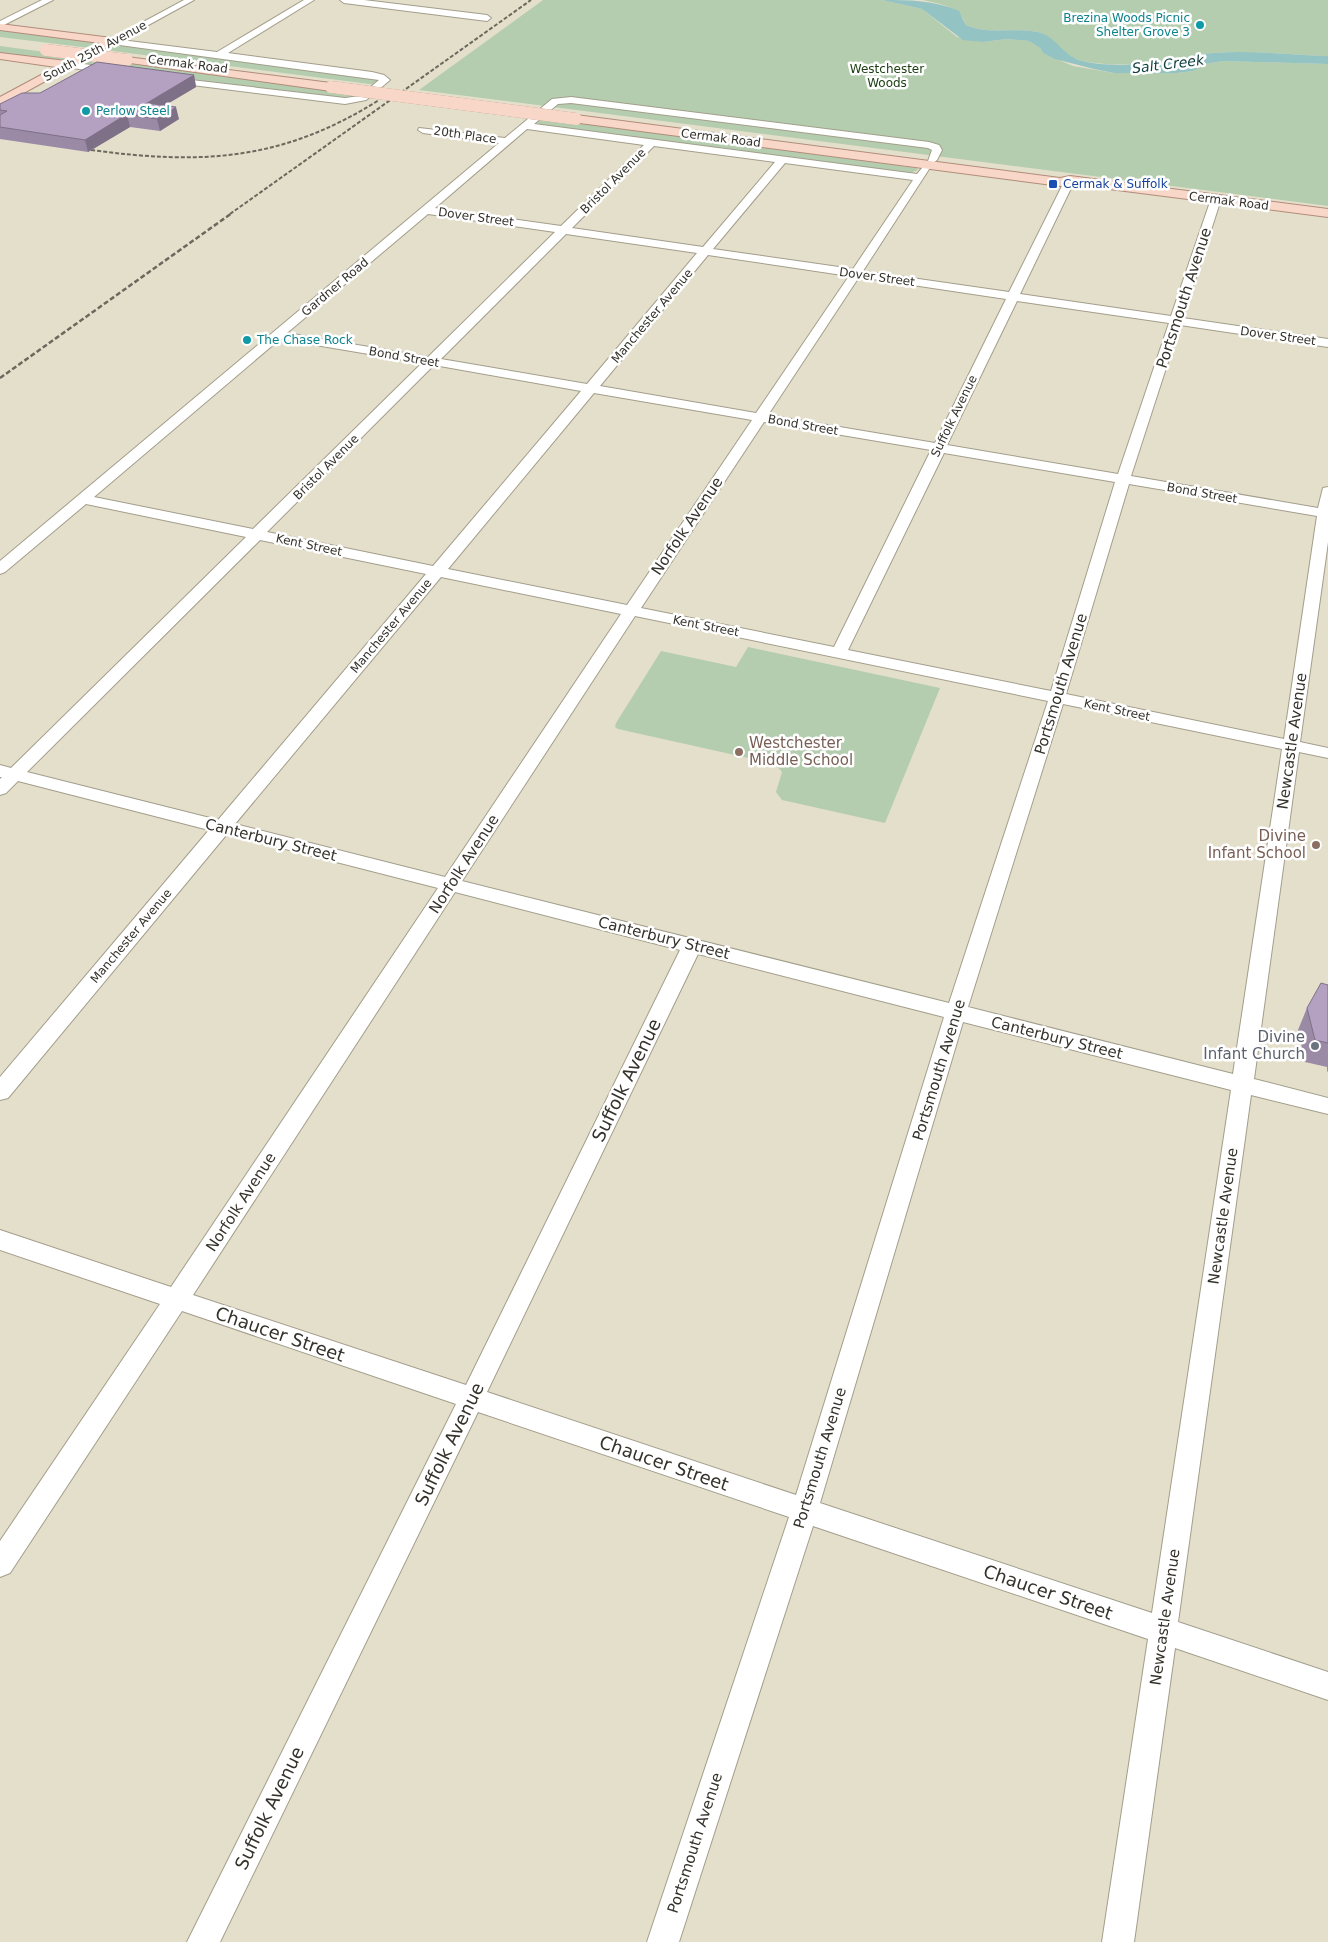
<svg xmlns="http://www.w3.org/2000/svg" width="1328" height="1942" viewBox="0 0 1328 1942" font-family="'DejaVu Sans',sans-serif">
  <style>
    .green { fill: #b5cdaf }
    .water { fill: #93c3c3 }
    .lines { fill: none; stroke-linecap: round; stroke-linejoin: round }
    .minor-casing { stroke: #a39e8b; stroke-width: 2 }
    .major-casing { stroke: #b18c7a; stroke-width: 2 }
    .minor { fill: #fff; fill-rule: evenodd }
    .major { fill: #f9d7c8; fill-rule: evenodd }
    .rail-far1 { stroke: #6b685d; stroke-width: 2; stroke-dasharray: 4 2; stroke-linecap: butt }
    .rail { stroke: #6b685d; stroke-width: 2.5; stroke-dasharray: 5 2.5; stroke-linecap: butt }
    .major-bridge-casing { stroke: #b18c7a; stroke-width: 12; stroke-linecap: butt }
    .major-bridge { stroke: #f9d7c8; stroke-width: 12 }
    .wall { fill: #9b8aa6 }
    .shaded-wall { fill: #7e7087 }
    .building { fill: #b4a0c1; stroke: #7e7087 }
    .culture-dot { fill: #0f9aa8; stroke: #fff; stroke-width: 2 }
    .transit-dot { fill: #1a4fb4; stroke: #fff; stroke-width: 2 }
    .education-dot { fill: #8d6e63; stroke: #fff; stroke-width: 2 }
    .worship-dot { fill: #6b7280; stroke: #fff; stroke-width: 2 }
    .labels { text-anchor: middle; dominant-baseline: central; stroke-width: 5; stroke-linejoin: round; paint-order: stroke }
    .far-culture-label { font-size: 12px; fill: #0d838f; stroke: #fff; text-anchor: start }
    .far-street-label { font-size: 12px; fill: #34322b; stroke: #fff }
    .far-park-label { font-size: 12px; fill: #1f4014; stroke: #fff }
    .far-transit-label { font-size: 12px; fill: #164399; stroke: #fff; text-anchor: start }
    .far-water-label { font-size: 14px; font-style: italic; fill: #124040; stroke: #fff }
    .street-label { font-size: 15px; fill: #34322b; stroke: #fff }
    .education-label { font-size: 15px; fill: #785e54; stroke: #fff; text-anchor: start }
    .worship-label { font-size: 15px; fill: #5b616d; stroke: #fff; text-anchor: end }
    .near-street-label { font-size: 18px; fill: #34322b; stroke: #fff }
  </style>
  <rect width="100%" height="100%" fill="#e4dfcb"/>
  <path class="green" d="M 543,0 L 882,0 L 922,9 L 957,37 L 983,42 L 1007,39 L 1029,41 L 1040,48 L 1043,53 L 1073,66 L 1114,73 L 1177,73 L 1193,71 L 1205,64 L 1223,61 L 1328,64 L 1328,206 L 419,90 Z
    M 923,0 L 1328,0 L 1328,56 C 1290,55 1252,50 1214,53 C 1201,53 1189,57 1177,59 C 1147,64 1111,67 1082,61 C 1064,57 1054,36 1038,32 C 1014,27 988,35 966,25 C 961,6 940,4 923,0 Z
    M 0,29 L 99,42 L 90,48 L 0,37 Z
    M 119,45 L 378,78 L 380,81 L 377,85 L 105,50 Z
    M 0,46 L 75,56 L 65,61 L 0,55 Z
    M 90,58 L 364,94 L 359,97 L 335,99 L 81,64 Z
    M 542,117 L 916,168 L 918,170 L 908,174 L 540,125 L 537,122 Z
    M 748,647 L 940,688 L 885,823 L 782,800 L 776,792 L 782,772 L 775,764 L 618,729 L 615,727 L 616,723 L 661,651 L 736,667 Z"/>
  <path class="water" d="M 882,0 C 909,0 934,0 959,11 L 966,25 C 988,35 1014,27 1038,32 C 1056,36 1063,56 1082,61 C 1111,68 1147,64 1176,59 C 1189,57 1201,53 1214,53 C 1252,50 1290,55 1328,56 L 1328,64 L 1223,61 L 1205,64 L 1193,71 L 1177,73 L 1114,73 L 1094,69 L 1055,59 L 1043,53 L 1040,48 L 1029,41 L 1007,39 L 983,42 L 963,40 L 922,9 Z"/>
  <g class="lines">
    <defs>
      <path id="minor" d="M 42,0 L 53,0 L 0,27 L 0,21 Z
        M 184,0 L 194,0 L 121,40 L 217,52 L 304,0 L 314,0 L 228,53 L 372,72 L 384,75 L 390,80 L 366,100 L 345,104 L 168,82 L 163,79 L 165,77 L 345,98 L 360,96 L 379,80 L 112,44 L 108,41 Z
        M 340,0 L 364,0 L 487,15 L 491,18 L 487,21 L 344,3 Z
        M 68,62 L 114,68 L 119,71 L 114,74 L 65,67 L 65,63 Z
        M 571,97 L 929,142 L 939,145 L 942,150 L 937,160 L 933,163 L 863,271 L 1009,292 L 1065,180 L 1070,177 L 1075,180 L 1020,294 L 1171,316 L 1211,199 L 1212,197 L 1220,197 L 1221,199 L 1183,318 L 1328,339 L 1328,347 L 1180,325 L 1131,476 L 1318,508 L 1323,488 L 1328,487 L 1328,542 L 1300,742 L 1328,748 L 1328,758 L 1299,752 L 1254,1079 L 1328,1098 L 1328,1114 L 1251,1095 L 1178,1622 L 1328,1672 L 1328,1700 L 1175,1648 L 1134,1942 L 1102,1942 L 1148,1639 L 813,1526 L 679,1942 L 647,1942 L 789,1517 L 478,1412 L 220,1942 L 187,1942 L 456,1404 L 182,1311 L 10,1573 L 0,1577 L 0,1541 L 160,1304 L 0,1250 L 0,1230 L 171,1287 L 438,888 L 227,834 L 8,1098 L 0,1100 L 0,1077 L 209,830 L 18,781 L 6,793 L 0,795 L 0,779 L 2,777 L 0,777 L 0,765 L 11,768 L 246,537 L 86,504 L 5,572 L 0,574 L 0,561 L 499,143 L 423,133 L 418,130 L 419,128 L 505,138 L 552,99 ZM 571,103 L 928,148 L 932,150 L 928,161 L 917,174 L 534,124 L 558,104 ZM 527,129 L 644,145 L 561,226 L 435,208 ZM 654,146 L 775,162 L 703,247 L 572,228 ZM 785,163 L 913,180 L 853,269 L 713,249 ZM 428,214 L 555,232 L 428,357 L 287,333 ZM 566,234 L 697,253 L 587,384 L 441,359 ZM 708,255 L 849,276 L 756,413 L 600,386 ZM 859,277 L 1006,299 L 935,443 L 768,415 ZM 1017,301 L 1169,323 L 1118,474 L 947,445 ZM 280,339 L 422,363 L 253,529 L 94,497 ZM 434,365 L 581,391 L 433,566 L 267,532 ZM 594,393 L 752,420 L 627,605 L 448,569 ZM 764,422 L 931,450 L 834,647 L 641,608 ZM 944,453 L 1115,482 L 1051,691 L 848,650 ZM 1129,484 L 1317,516 L 1284,739 L 1066,694 ZM 260,540 L 426,574 L 218,820 L 27,772 ZM 441,577 L 621,614 L 445,877 L 235,824 ZM 635,616 L 1048,701 L 949,1003 L 462,881 ZM 1063,704 L 1282,749 L 1233,1074 L 968,1007 ZM 455,892 L 680,950 L 466,1385 L 193,1295 ZM 698,954 L 944,1017 L 796,1495 L 487,1392 ZM 963,1022 L 1231,1090 L 1152,1613 L 820,1503 Z"/>
      <path id="major" d="M 0,24 L 112,38 L 118,41 L 0,106 L 0,97 L 56,67 L 0,59 L 0,53 L 66,61 L 100,43 L 0,30 Z
        M 127,57 L 331,83 L 337,87 L 331,91 L 123,62 L 121,60 Z
        M 576,115 L 1060,178 L 1070,176 L 1328,209 L 1328,217 L 1070,184 L 1060,186 L 572,122 L 570,119 Z"/>
    </defs>
    <use href="#minor" class="minor-casing"/>
    <use href="#major" class="major-casing"/>
    <use href="#minor" class="minor"/>
    <use href="#major" class="major"/>
    <path class="rail-far1" d="M 91,150 C 202,165 282,161 379,100
      M 230,214 L 531,0"/>
    <path class="rail" d="M 0,378 L 232,213"/>
    <defs>
      <path id="major-bridge" d="M 46,50 L 127,60
        M 331,87 L 576,119"/>
    </defs>
    <use href="#major-bridge" class="major-bridge-casing"/>
    <use href="#major-bridge" class="major-bridge"/>
  </g>
  <path class="wall" d="M 194,75 L 196,87 L 165,105 L 179,119 L 160,131 L 130,127 L 88,152 L 0,139 L 0,104 L 40,93 Z
    M 1328,985 L 1328,1072 L 1327,1071 L 1327,1067 L 1305,1062 L 1298,1030 L 1307,1008 Z"/>
  <path class="shaded-wall" d="M 194,75 L 196,87 L 149,115 L 147,103 Z
    M 176,107 L 179,119 L 160,131 L 157,119 Z
    M 127,114 L 130,127 L 88,152 L 85,140 Z"/>
  <path class="building" d="M 97,62 L 194,75 L 147,103 L 176,107 L 157,119 L 127,114 L 85,140 L 0,127 L 0,115 L 7,111 L 0,110 L 0,104 L 22,93 L 40,93 Z
    M 1321,983 L 1328,985 L 1328,1043 L 1315,1040 L 1307,1008 Z"/>
  <g class="culture-dot">
    <circle cx="1200" cy="25" r="5"/>
    <circle cx="86" cy="111" r="5"/>
    <circle cx="247" cy="340" r="5"/>
  </g>
  <rect class="transit-dot" x="1048" y="179" width="10" height="10" rx="2.5"/>
  <g class="education-dot">
    <circle cx="739" cy="752" r="5"/>
    <circle cx="1316" cy="845" r="5"/>
  </g>
  <circle class="worship-dot" cx="1315" cy="1046" r="5"/>
  <g class="labels">
    <g class="far-culture-label">
      <text x="1190" y="18" text-anchor="end">Brezina Woods Picnic<tspan x="1190" dy="14">Shelter Grove 3</tspan></text>
      <text x="96" y="111">Perlow Steel</text>
      <text x="257" y="340">The Chase Rock</text>
    </g>
    <g class="far-street-label">
      <text transform="translate(95 51) rotate(-28)">South 25th Avenue</text>
      <text transform="translate(188 64) rotate(7)">Cermak Road</text>
      <text transform="translate(465 135) rotate(8)">20th Place</text>
      <text transform="translate(721 138) rotate(7)">Cermak Road</text>
      <text transform="translate(613 181) rotate(-45)">Bristol Avenue</text>
      <text transform="translate(1229 201) rotate(7)">Cermak Road</text>
      <text transform="translate(476 217) rotate(8)">Dover Street</text>
      <text transform="translate(877 277) rotate(8)">Dover Street</text>
      <text transform="translate(335 287) rotate(-40)">Gardner Road</text>
      <text transform="translate(652 316) rotate(-50)">Manchester Avenue</text>
      <text transform="translate(1278 336) rotate(8)">Dover Street</text>
      <text transform="translate(404 357) rotate(10)">Bond Street</text>
      <text transform="translate(954 416) rotate(-64)">Suffolk Avenue</text>
      <text transform="translate(803 425) rotate(10)">Bond Street</text>
      <text transform="translate(326 467) rotate(-45)">Bristol Avenue</text>
      <text transform="translate(1202 493) rotate(10)">Bond Street</text>
      <text transform="translate(309 545) rotate(12)">Kent Street</text>
      <text transform="translate(391 626) rotate(-50)">Manchester Avenue</text>
      <text transform="translate(706 626) rotate(11)">Kent Street</text>
      <text transform="translate(1117 710) rotate(12)">Kent Street</text>
      <text transform="translate(131 936) rotate(-50)">Manchester Avenue</text>
    </g>
    <g class="far-park-label">
      <text x="887" y="69">Westchester<tspan x="887" dy="14">Woods</tspan></text>
    </g>
    <g class="far-transit-label">
      <text x="1063" y="184">Cermak &amp; Suffolk</text>
    </g>
    <g class="far-water-label">
      <text transform="translate(1168 64) rotate(-7)">Salt Creek</text>
    </g>
    <g class="street-label">
      <text transform="translate(1184 298) rotate(-72)">Portsmouth Avenue</text>
      <text transform="translate(687 526) rotate(-56)">Norfolk Avenue</text>
      <text transform="translate(1061 684) rotate(-73)">Portsmouth Avenue</text>
      <text transform="translate(1292 741) rotate(-82)">Newcastle Avenue</text>
      <text transform="translate(271 840) rotate(14)">Canterbury Street</text>
      <text transform="translate(464 864) rotate(-57)">Norfolk Avenue</text>
      <text transform="translate(664 938) rotate(14)">Canterbury Street</text>
      <text transform="translate(1057 1038) rotate(14)">Canterbury Street</text>
      <text transform="translate(939 1070) rotate(-73)">Portsmouth Avenue</text>
      <text transform="translate(241 1202) rotate(-57)">Norfolk Avenue</text>
      <text transform="translate(1223 1216) rotate(-82)">Newcastle Avenue</text>
      <text transform="translate(820 1458) rotate(-73)">Portsmouth Avenue</text>
      <text transform="translate(1165 1617) rotate(-82)">Newcastle Avenue</text>
      <text transform="translate(695 1843) rotate(-72)">Portsmouth Avenue</text>
    </g>
    <g class="education-label">
      <text x="749" y="743">Westchester<tspan x="749" dy="17">Middle School</tspan></text>
      <text x="1306" y="836" text-anchor="end">Divine<tspan x="1306" dy="17">Infant School</tspan></text>
    </g>
    <g class="worship-label">
      <text x="1305" y="1037">Divine<tspan x="1305" dy="17">Infant Church</tspan></text>
    </g>
    <g class="near-street-label">
      <text transform="translate(626 1080) rotate(-64)">Suffolk Avenue</text>
      <text transform="translate(280 1334) rotate(19)">Chaucer Street</text>
      <text transform="translate(449 1444) rotate(-64)">Suffolk Avenue</text>
      <text transform="translate(664 1463) rotate(19)">Chaucer Street</text>
      <text transform="translate(1048 1592) rotate(19)">Chaucer Street</text>
      <text transform="translate(269 1808) rotate(-64)">Suffolk Avenue</text>
    </g>
  </g>
</svg>
